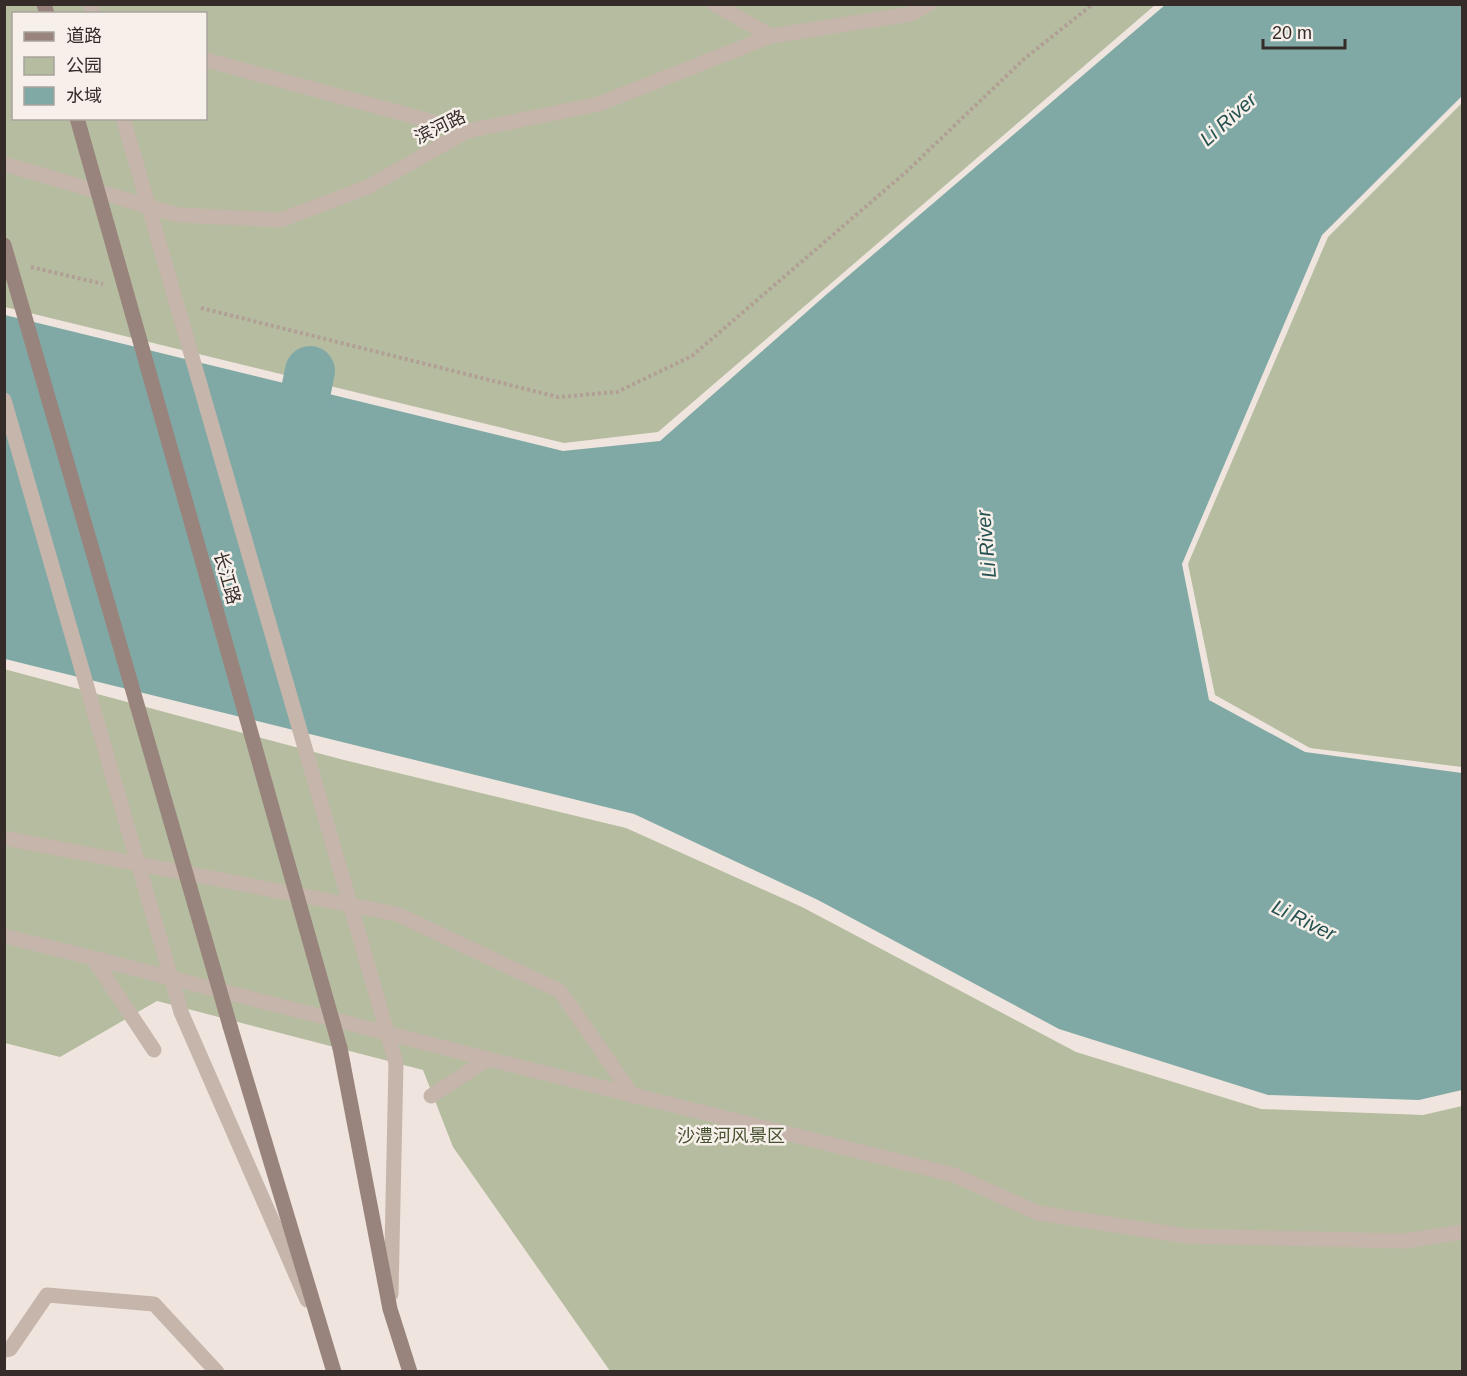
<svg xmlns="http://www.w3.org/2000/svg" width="1467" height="1376" viewBox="0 0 1467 1376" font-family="Arial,'Noto Sans SC',sans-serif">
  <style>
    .green { fill: #b5bc9f; fill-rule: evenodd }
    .water { fill: #80a9a6 }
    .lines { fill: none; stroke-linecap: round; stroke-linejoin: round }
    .river { stroke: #80a9a6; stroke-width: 50 }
    .path { stroke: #b19f95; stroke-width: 4; stroke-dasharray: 3 3; stroke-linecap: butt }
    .street { stroke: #c6b5ab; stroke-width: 15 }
    .secondary { stroke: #99847d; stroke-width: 15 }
    .street-bridge { stroke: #c6b5ab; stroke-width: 15 }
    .secondary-bridge { stroke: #99847d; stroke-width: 15 }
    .labels { text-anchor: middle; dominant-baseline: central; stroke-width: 5; stroke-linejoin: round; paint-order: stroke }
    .street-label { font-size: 18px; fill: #352c29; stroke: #f7f0ea }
    .park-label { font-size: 18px; fill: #475030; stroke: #f7f0ea }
    .water-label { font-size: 20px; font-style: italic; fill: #245150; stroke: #f7f0ea }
  </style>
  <rect width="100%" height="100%" fill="#efe5de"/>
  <path class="green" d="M 5,5 L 1155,5 L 658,432 L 564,443 L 5,307 ZM 14,14 L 206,14 L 206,118 L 14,118 Z
    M 1462,103 L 1462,767 L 1310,748 L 1215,695 L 1188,564 L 1328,237 Z
    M 4,669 L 344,760 L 626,828 L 802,907 L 1076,1052 L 1261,1109 L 1423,1115 L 1462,1106 L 1462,1371 L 610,1371 L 453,1147 L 423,1070 L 157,1001 L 60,1057 L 5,1043 Z"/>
  <path class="water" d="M 1165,5 L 1462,5 L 1462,96 L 1322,235 L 1182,564 L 1209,700 L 1305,752 L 1462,773 L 1462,1090 L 1419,1100 L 1268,1095 L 1059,1029 L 818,900 L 634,814 L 5,659 L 5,315 L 563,451 L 660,441 L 827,294 Z"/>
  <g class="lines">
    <path class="river" d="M 293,454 L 310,371"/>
    <path class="path" d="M 31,267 L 103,284
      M 201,308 L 558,397 L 617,392 L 692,356 L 906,172 L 1024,59 L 1093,4"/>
    <path class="street" d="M 90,4 L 93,14
      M 714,4 L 771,36
      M 206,60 L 467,131
      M 4,164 L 178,215 L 281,220 L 368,187 L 467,131 L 599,104 L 771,36 L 911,14 L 929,4
      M 4,838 L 397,914 L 560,991 L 633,1096
      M 4,936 L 93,958 L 154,1050
      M 93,958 L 488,1059
      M 181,1012 L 307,1300
      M 431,1096 L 488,1059 L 954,1175 L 1038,1213 L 1186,1236 L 1405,1241 L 1462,1232
      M 391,1294 L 396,1063
      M 4,1350 L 10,1349 L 47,1295 L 154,1304 L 217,1372"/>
    <path class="secondary" d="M 44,4 L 47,14
      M 230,1026 L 334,1372
      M 340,1048 L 390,1309 L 410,1372"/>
    <path class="street-bridge" d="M 123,118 L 396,1063
      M 4,400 L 181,1012"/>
    <path class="secondary-bridge" d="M 77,118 L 340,1048
      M 4,245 L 230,1026"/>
  </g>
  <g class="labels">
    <g class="street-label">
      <text transform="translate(440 127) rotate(-26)">滨河路</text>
      <text transform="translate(227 578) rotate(74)">长江路</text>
    </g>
    <g class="park-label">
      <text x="731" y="1136">沙澧河风景区</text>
    </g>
    <g class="water-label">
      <text transform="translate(1228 119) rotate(-42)">Li River</text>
      <text transform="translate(986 544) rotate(-95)">Li River</text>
      <text transform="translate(1304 920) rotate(26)">Li River</text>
    </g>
  </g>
  <rect width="1467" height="1376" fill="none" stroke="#352c29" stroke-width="12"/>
  <rect x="12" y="12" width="195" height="108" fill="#f7f0ea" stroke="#a9a29d" stroke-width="1.5"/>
  <rect x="24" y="32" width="30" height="9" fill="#99847d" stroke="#a9a29d" stroke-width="1.5"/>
  <text x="66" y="42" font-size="18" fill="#352c29">道路</text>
  <rect x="24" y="57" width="30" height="18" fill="#b5bc9f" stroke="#a9a29d" stroke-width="1.5"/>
  <text x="66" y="72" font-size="18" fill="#352c29">公园</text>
  <rect x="24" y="87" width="30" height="18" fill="#80a9a6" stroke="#a9a29d" stroke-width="1.5"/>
  <text x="66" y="102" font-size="18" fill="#352c29">水域</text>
  <path d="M1263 39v9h82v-9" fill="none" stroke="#352c29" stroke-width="3"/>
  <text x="1272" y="39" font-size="18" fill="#352c29" stroke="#f7f0ea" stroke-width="4.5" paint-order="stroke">20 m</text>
</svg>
